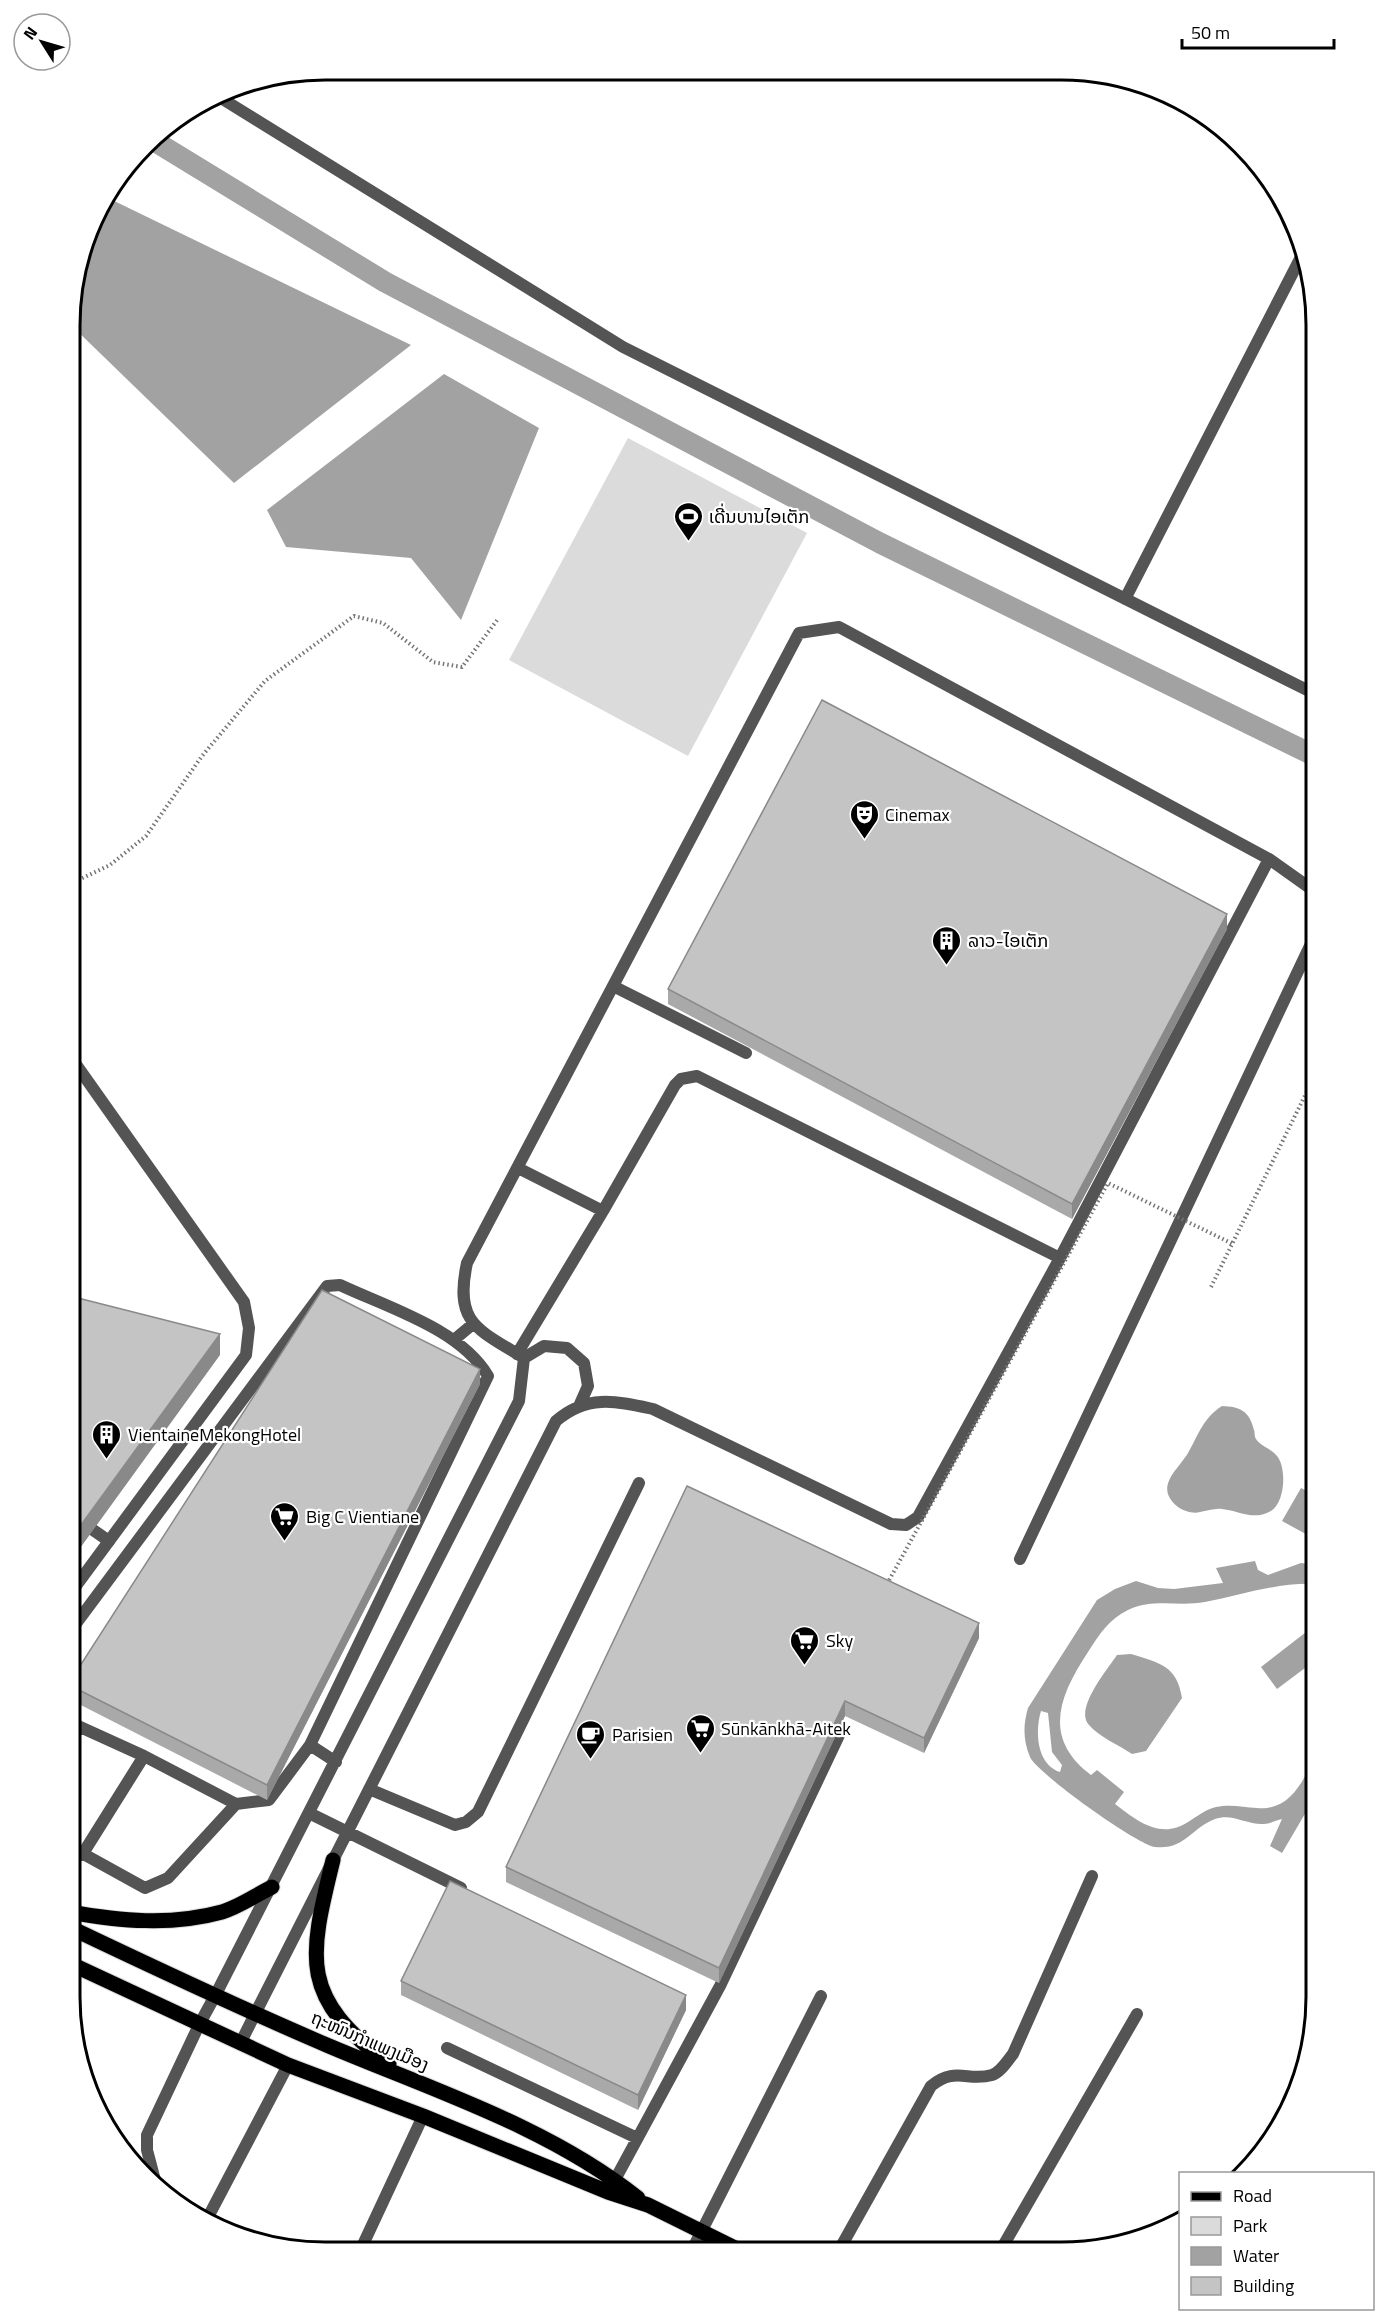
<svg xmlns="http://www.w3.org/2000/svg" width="1386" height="2322" viewBox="0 0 1386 2322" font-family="'Titillium Web','Noto Sans Lao',sans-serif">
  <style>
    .green { fill: #dbdbdb }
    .water { fill: #a2a2a2; fill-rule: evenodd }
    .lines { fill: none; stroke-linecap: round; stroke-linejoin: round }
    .canal { stroke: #a2a2a2; stroke-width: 21 }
    .primary-casing { stroke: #dbdbdb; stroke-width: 17 }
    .path { stroke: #767676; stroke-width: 4; stroke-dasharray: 1.5 3; stroke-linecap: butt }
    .service { stroke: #545454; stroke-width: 12 }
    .minor { stroke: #545454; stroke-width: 12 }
    .tertiary { stroke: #545454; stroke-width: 12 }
    .primary { stroke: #000; stroke-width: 15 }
    .path-bridge { stroke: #767676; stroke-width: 4; stroke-dasharray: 1.5 3; stroke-linecap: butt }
    .wall { fill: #a9a9a9 }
    .shaded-wall { fill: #898989 }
    .building { fill: #c4c4c4; stroke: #898989; stroke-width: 1.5 }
    .labels { text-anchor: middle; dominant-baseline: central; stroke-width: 4.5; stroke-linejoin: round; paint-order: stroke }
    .poi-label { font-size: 18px; fill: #000; stroke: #fff; text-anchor: start }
    .street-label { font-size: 18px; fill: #000; stroke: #fff }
    .rim { fill: none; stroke: #000; stroke-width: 3 }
  </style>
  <rect width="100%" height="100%" fill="#fff"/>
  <path class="green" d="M 628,438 L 807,533 L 688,756 L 509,660 Z"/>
  <path class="water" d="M 106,197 L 411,345 L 234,483 L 71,325 L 71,292 L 96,211 Z
    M 444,374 L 539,428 L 461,620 L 411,558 L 286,547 L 267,510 Z
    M 1317,1216 L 1317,1317 C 1308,1284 1311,1249 1317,1216 Z
    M 1222,1406 C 1240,1407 1249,1410 1254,1430 C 1255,1432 1254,1436 1256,1439 C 1260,1446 1272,1449 1277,1456 C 1287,1468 1285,1503 1271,1511 C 1253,1521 1240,1511 1222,1509 C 1215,1508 1207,1511 1200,1512 C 1193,1514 1184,1511 1178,1507 C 1153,1487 1178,1470 1188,1453 C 1199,1434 1203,1418 1222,1406 Z
    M 1301,1488 L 1317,1496 L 1317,1531 L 1313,1538 L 1282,1521 Z
    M 1255,1561 L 1258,1570 L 1268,1575 L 1301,1563 L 1317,1565 L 1317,1584 C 1278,1582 1242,1595 1205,1602 C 1179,1607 1153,1598 1128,1610 C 1109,1619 1099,1635 1088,1652 C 1059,1696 1042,1738 1091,1775 L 1097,1770 L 1124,1792 L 1115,1804 C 1137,1821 1161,1840 1188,1822 C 1198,1816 1204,1810 1216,1807 C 1230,1804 1243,1807 1257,1808 C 1292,1811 1303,1779 1317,1754 L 1316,1795 L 1282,1853 L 1270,1846 L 1282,1819 C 1276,1820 1270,1824 1264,1824 C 1246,1825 1233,1813 1215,1819 C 1191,1828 1185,1850 1155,1847 C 1136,1844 1038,1774 1030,1757 C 1023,1740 1023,1725 1028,1708 L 1097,1600 L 1115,1589 L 1136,1581 L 1158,1588 L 1174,1589 L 1223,1583 L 1216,1568 ZM 1041,1711 L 1048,1713 L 1052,1752 L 1062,1765 L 1060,1772 C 1036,1764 1035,1730 1041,1711 Z
    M 1310,1629 L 1317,1638 L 1317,1659 L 1277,1689 L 1261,1667 Z
    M 1131,1654 C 1159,1663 1177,1665 1182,1698 L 1146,1751 L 1132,1754 C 1119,1745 1099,1737 1089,1725 C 1074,1709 1107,1670 1117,1655 Z"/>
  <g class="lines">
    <path class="canal" d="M 151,139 L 385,282 L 880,543 L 1317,757"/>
    <defs>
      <path id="primary" d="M 333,1860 C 308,1961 300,1997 389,2064
        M 69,1912 C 120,1921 171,1926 222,1912 C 239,1907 256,1895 272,1887
        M 69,1927 C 155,1968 242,2009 329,2046 C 433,2090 549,2127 638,2198
        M 69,1963 L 288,2065 L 423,2116 L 608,2192 L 648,2205 L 743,2252"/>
    </defs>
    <use href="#primary" class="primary-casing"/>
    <path class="path" d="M 70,884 L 110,865 L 146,836 L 202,756 L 265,681 L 354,616 L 383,623 L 433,662 L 462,667 L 498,619
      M 1211,1287 L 1317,1071"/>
    <path class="service" d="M 1269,859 L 1317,893
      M 613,986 L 746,1053
      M 518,1168 L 603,1211 L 675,1085 L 681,1079 L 697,1076 L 1060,1258
      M 455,1339 L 473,1324
      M 517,1354 L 603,1211
      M 524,1358 L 544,1346 L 567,1348 L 584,1363 L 588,1386 L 580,1404
      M 70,1514 L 109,1541
      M 1020,1559 L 1317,931
      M 69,1715 L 78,1726 L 144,1756 L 236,1804 L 269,1800 L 310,1745 L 488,1376 C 460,1329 389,1308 340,1285 L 327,1286 L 69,1633
      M 310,1745 L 336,1762
      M 69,1749 L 78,1726
      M 369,1789 L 455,1825 L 466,1822 L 478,1812 L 639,1483
      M 309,1813 L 461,1888
      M 69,1846 L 145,1888 L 168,1878 L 236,1804
      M 82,1855 L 144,1756
      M 216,1994 L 519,1401 L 524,1358
      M 256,2012 L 556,1421 C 587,1394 616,1401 653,1409 L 891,1524 L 906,1525 L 918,1517 L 1060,1258 L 1269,859 L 839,627 L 799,633 L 467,1263 C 454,1323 477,1329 524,1358
      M 447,2048 L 637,2138
      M 157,2188 L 147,2150 L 147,2135 L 199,2025
      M 610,2189 L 720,1986 L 842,1729
      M 206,2221 L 288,2065
      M 838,2252 L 931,2086 C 955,2066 968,2082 992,2075 C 1001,2072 1007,2061 1013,2054 L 1092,1876"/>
    <path class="minor" d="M 70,1594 L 246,1355 L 249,1328 L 244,1302 L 70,1056
      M 69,1989 L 79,1967
      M 199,2025 L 216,1994
      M 240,2044 L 256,2012
      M 360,2251 L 423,2116
      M 691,2252 L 821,1996
      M 999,2253 L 1137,2014"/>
    <path class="tertiary" d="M 216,95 L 623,347 L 1317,695
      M 1125,599 L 1303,253"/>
    <use href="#primary" class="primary"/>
    <path class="path-bridge" d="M 887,1584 L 1108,1183 L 1233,1244"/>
  </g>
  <path class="wall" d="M 1227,929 L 1072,1219 L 668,1004 L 668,989 Z
    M 480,1384 L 267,1800 L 69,1699 L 69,1683 Z
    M 687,1486 L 979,1638 L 924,1753 L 845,1716 L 719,1983 L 506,1882 L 506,1867 Z
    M 401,1981 L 686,2010 L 638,2110 L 401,1995 Z"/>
  <path class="shaded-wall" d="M 1227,914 L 1227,929 L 1072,1219 L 1072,1204 Z
    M 220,1334 L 220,1355 L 70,1562 L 70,1540 Z
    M 480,1369 L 480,1384 L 267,1800 L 267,1785 Z
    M 979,1623 L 979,1638 L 924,1753 L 924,1738 Z
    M 845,1701 L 845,1716 L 719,1983 L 719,1968 Z
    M 686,1995 L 686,2010 L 638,2110 L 638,2095 Z"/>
  <path class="building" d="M 822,700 L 1227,914 L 1072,1204 L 668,989 Z
    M 322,1290 L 480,1369 L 267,1785 L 69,1685 L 69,1683 Z
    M 70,1296 L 220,1334 L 70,1540 Z
    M 687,1486 L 979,1623 L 924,1738 L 845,1701 L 719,1968 L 506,1867 Z
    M 450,1881 L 686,1995 L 638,2095 L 401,1981 Z"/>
  <defs>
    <symbol id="stadium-pin" viewBox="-11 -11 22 30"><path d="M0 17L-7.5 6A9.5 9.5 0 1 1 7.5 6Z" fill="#000" stroke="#fff"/><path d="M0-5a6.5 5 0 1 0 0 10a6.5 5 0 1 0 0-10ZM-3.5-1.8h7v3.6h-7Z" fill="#fff"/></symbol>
    <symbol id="theatre-pin" viewBox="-11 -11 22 30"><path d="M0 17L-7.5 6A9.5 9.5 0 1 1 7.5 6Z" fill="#000" stroke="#fff"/><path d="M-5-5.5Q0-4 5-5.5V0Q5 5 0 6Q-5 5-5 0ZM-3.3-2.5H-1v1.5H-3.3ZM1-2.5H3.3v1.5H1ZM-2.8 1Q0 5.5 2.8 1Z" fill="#fff"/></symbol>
    <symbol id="building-pin" viewBox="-11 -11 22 30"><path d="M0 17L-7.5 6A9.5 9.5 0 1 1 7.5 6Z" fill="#000" stroke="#fff"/><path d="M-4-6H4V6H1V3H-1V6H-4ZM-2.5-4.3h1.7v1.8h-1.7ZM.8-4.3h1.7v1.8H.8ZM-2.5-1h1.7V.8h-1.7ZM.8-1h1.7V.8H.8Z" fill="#fff"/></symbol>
    <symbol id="supermarket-pin" viewBox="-11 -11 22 30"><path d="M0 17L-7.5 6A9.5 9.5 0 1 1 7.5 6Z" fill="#000" stroke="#fff"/><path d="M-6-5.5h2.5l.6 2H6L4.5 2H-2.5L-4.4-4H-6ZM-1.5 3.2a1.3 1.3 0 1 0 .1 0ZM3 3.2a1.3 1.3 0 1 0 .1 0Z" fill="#fff"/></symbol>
    <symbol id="cafe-pin" viewBox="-11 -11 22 30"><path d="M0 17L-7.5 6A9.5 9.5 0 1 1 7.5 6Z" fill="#000" stroke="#fff"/><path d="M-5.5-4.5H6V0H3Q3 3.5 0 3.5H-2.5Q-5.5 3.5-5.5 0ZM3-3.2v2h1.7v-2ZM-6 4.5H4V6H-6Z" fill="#fff"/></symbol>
  </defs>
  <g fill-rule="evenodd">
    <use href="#stadium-pin" x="672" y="500" width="33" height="45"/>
    <use href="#theatre-pin" x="848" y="798" width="33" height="45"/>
    <use href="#building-pin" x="930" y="924" width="33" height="45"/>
    <use href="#building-pin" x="90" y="1418" width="33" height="45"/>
    <use href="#supermarket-pin" x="268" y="1500" width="33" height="45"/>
    <use href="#supermarket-pin" x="788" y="1624" width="33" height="45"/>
    <use href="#supermarket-pin" x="684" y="1712" width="33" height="45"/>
    <use href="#cafe-pin" x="574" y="1718" width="33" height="45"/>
  </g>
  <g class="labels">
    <g class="poi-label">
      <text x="709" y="516">ເດີ່ນບານໄອເຕັກ</text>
      <text x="885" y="814">Cinemax</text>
      <text x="968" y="940">ລາວ-ໄອເຕັກ</text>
      <text x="128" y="1434">VientaineMekongHotel</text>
      <text x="306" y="1516">Big C Vientiane</text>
      <text x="826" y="1640">Sky</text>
      <text x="721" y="1728">Sūnkānkhā-Aitek</text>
      <text x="612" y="1734">Parisien</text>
    </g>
    <g class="street-label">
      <text transform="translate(370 2041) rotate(23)">ຖະໜົນກຳແພງເມືອງ</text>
    </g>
  </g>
  <path d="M0 0H1386V2322H0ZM325 80H1061A245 245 0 0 1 1306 325V1997A245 245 0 0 1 1061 2242H325A245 245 0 0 1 80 1997V325A245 245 0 0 1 325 80Z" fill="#fff" fill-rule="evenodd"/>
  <path class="rim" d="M325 80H1061A245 245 0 0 1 1306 325V1997A245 245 0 0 1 1061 2242H325A245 245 0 0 1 80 1997V325A245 245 0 0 1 325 80Z"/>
  <rect x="1179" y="2172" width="195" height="138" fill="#ffffff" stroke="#999999" stroke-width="1.5"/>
  <rect x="1191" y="2192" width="30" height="9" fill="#000000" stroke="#999999" stroke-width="1.5"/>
  <text x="1233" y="2202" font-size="18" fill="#000000">Road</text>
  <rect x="1191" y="2217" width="30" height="18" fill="#dbdbdb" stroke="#999999" stroke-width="1.5"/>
  <text x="1233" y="2232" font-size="18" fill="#000000">Park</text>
  <rect x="1191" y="2247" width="30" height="18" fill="#a2a2a2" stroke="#999999" stroke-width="1.5"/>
  <text x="1233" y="2262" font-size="18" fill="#000000">Water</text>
  <rect x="1191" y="2277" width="30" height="18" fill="#c4c4c4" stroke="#999999" stroke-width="1.5"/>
  <text x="1233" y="2292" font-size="18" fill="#000000">Building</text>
  <g transform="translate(42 42) rotate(307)"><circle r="28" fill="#ffffff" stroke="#999999" stroke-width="1.5"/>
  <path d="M0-4.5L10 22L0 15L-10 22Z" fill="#000000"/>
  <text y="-9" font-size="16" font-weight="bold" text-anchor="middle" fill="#000000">N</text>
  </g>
  <path d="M1182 39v9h152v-9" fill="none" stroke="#000000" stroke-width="3"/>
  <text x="1191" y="39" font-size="18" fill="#000000" stroke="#ffffff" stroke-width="4.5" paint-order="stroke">50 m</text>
</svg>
